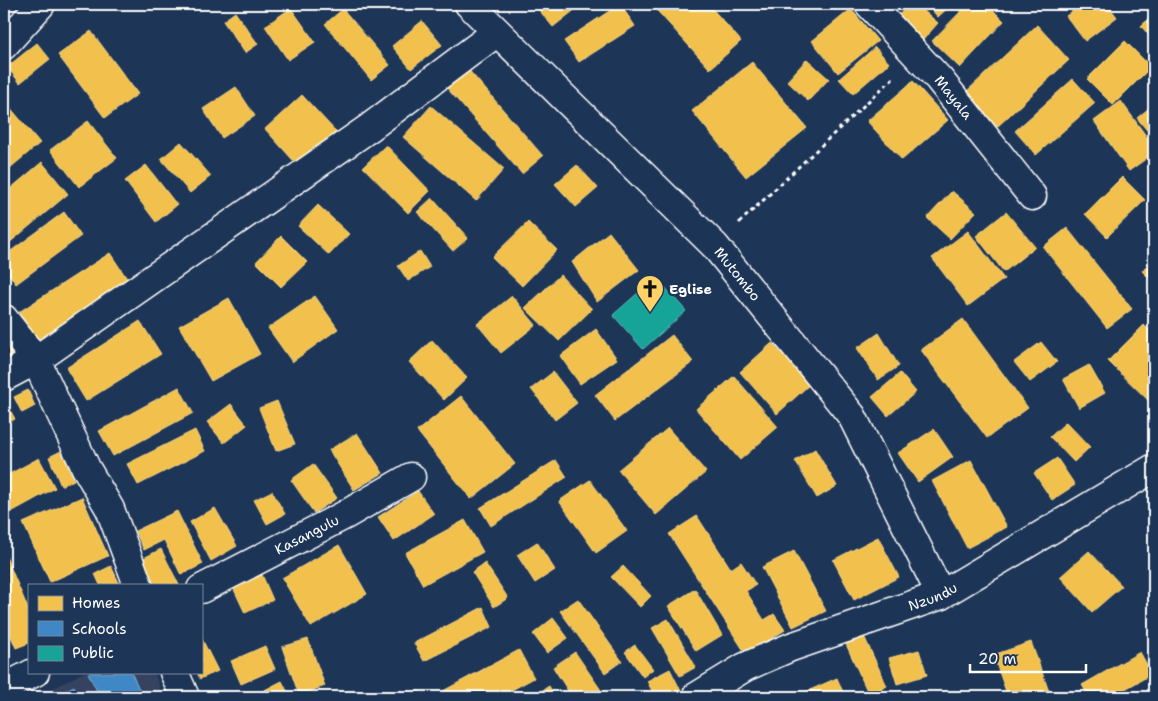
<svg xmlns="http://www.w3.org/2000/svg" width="1158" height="701" viewBox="0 0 1158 701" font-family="'Shantell Sans',sans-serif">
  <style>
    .built { fill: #344360 }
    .homes { fill: #f2c14e; stroke: #f6d483 }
    .schools { fill: #3f88c5; stroke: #79acd6 }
    .public { fill: #17a398; stroke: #5dbfb7 }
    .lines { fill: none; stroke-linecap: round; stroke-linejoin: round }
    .minor-casing { stroke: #fff; stroke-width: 31 }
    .path { stroke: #fff; stroke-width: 3; stroke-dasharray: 4 4; stroke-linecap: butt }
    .minor { stroke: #1d3557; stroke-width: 28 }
    .labels { text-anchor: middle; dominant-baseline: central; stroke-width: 5; stroke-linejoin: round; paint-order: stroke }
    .street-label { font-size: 14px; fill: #fff; stroke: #1d3557 }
    .poi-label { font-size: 14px; font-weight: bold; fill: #fff; stroke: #1d3557; text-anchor: start }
  </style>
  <rect width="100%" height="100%" fill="#1d3557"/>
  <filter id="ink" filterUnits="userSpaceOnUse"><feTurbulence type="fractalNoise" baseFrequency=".02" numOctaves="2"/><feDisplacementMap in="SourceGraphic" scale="10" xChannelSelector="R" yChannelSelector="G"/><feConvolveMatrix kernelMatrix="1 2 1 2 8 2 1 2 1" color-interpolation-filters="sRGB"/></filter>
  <g filter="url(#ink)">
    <path class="built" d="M 84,672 L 154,672 L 163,697 L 37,697 Z"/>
    <path class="homes" d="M 534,4 L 582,4 L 553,27 Z
      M 620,4 L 635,26 L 579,62 L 564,41 Z
      M 651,4 L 708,4 L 741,41 L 710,69 Z
      M 909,4 L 916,4 L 938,23 L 923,40 L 897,17 Z
      M 926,4 L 952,4 L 938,17 Z
      M 968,4 L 987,4 L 1004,21 L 960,68 L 932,41 Z
      M 1082,4 L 1107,4 L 1117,17 L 1085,41 L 1066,16 Z
      M 291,8 L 315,42 L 288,60 L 265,26 Z
      M 343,9 L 390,65 L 371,80 L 325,24 Z
      M 851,9 L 878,41 L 838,73 L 812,41 Z
      M 235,12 L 258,44 L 245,53 L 223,21 Z
      M 1154,14 L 1154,41 L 1141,26 Z
      M 422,21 L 442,45 L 411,69 L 392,46 Z
      M 1037,25 L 1069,60 L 997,127 L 965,93 Z
      M 91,31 L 138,94 L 105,118 L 58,55 Z
      M 1125,41 L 1151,67 L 1113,105 L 1087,79 Z
      M 37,43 L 50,59 L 20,83 L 7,67 Z
      M 875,47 L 889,63 L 853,94 L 839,79 Z
      M 807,59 L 829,79 L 808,101 L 787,81 Z
      M 752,62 L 807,128 L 746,177 L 692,111 Z
      M 467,68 L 543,156 L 522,174 L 446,87 Z
      M 1073,79 L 1095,103 L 1036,155 L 1015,131 Z
      M 913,81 L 948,120 L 902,160 L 867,121 Z
      M 236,87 L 255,116 L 222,138 L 203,109 Z
      M 302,95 L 339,135 L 301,169 L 265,129 Z
      M 1121,101 L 1154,147 L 1154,153 L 1129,171 L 1094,121 Z
      M 1154,104 L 1154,139 L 1137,118 Z
      M 8,105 L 40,143 L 4,173 L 4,109 Z
      M 431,106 L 504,169 L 476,201 L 403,137 Z
      M 88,121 L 117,158 L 79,187 L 50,150 Z
      M 181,142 L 211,176 L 190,193 L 161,159 Z
      M 386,145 L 430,191 L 408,213 L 363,167 Z
      M 42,162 L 68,194 L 8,244 L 4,239 L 4,194 Z
      M 146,165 L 177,205 L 156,222 L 125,181 Z
      M 577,165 L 598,188 L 576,207 L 555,184 Z
      M 1122,177 L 1145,200 L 1107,237 L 1085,214 Z
      M 952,191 L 976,212 L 950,239 L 927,218 Z
      M 432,198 L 468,238 L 453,251 L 417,212 Z
      M 318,205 L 349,234 L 329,255 L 298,226 Z
      M 64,212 L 81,236 L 16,284 L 4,267 L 4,256 Z
      M 1006,212 L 1035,247 L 1004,272 L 976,236 Z
      M 528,222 L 557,250 L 522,286 L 492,257 Z
      M 1067,228 L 1132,309 L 1107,328 L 1043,247 Z
      M 968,231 L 1004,279 L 968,306 L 932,258 Z
      M 609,232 L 639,270 L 597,302 L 572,262 Z
      M 281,236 L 307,262 L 281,287 L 256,262 Z
      M 420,251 L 430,267 L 408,281 L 398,266 Z
      M 110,253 L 132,286 L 41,346 L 19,312 Z
      M 1154,258 L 1154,283 L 1142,271 Z
      M 560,275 L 592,309 L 559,341 L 525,308 Z
      M 315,296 L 338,329 L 292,362 L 268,328 Z
      M 512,296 L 536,325 L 501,353 L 477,324 Z
      M 229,298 L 260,354 L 211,381 L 179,326 Z
      M 963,319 L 1028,408 L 987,438 L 921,350 Z
      M 140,321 L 161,354 L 86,401 L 66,368 Z
      M 1144,325 L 1154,335 L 1154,406 L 1108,361 Z
      M 596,329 L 617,359 L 580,384 L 560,356 Z
      M 4,333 L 19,364 L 4,372 Z
      M 879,333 L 899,366 L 878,380 L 857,348 Z
      M 672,335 L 693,362 L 615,421 L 595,395 Z
      M 432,340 L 467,378 L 444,400 L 409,362 Z
      M 1041,342 L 1057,362 L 1030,382 L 1014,362 Z
      M 772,343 L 810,384 L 777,414 L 740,372 Z
      M 1089,365 L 1105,393 L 1079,408 L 1063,379 Z
      M 553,372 L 577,403 L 555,420 L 531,389 Z
      M 900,373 L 916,392 L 888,416 L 872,397 Z
      M 734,376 L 778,427 L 740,460 L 696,409 Z
      M 179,387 L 193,413 L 113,456 L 99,431 Z
      M 28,390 L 35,406 L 22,413 L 14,397 Z
      M 461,396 L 515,464 L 471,499 L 417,431 Z
      M 4,399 L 15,419 L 4,425 Z
      M 277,401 L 295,444 L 276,451 L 259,408 Z
      M 231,404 L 247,425 L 224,443 L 207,422 Z
      M 1066,422 L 1090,447 L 1074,462 L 1050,437 Z
      M 668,428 L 706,472 L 656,515 L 618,470 Z
      M 934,429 L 953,457 L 918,482 L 898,453 Z
      M 195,430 L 205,451 L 138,485 L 127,464 Z
      M 357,433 L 383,473 L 354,490 L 329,450 Z
      M 815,449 L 837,486 L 817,498 L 795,461 Z
      M 61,451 L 74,480 L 61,486 L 49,457 Z
      M 39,458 L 55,488 L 4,516 L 4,477 Z
      M 1057,458 L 1075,485 L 1052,500 L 1034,473 Z
      M 556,460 L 567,477 L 491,526 L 480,508 Z
      M 971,460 L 1007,527 L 967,548 L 932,481 Z
      M 313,464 L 337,498 L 314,513 L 291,480 Z
      M 590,480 L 627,531 L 596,553 L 559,501 Z
      M 272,491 L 285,514 L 267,524 L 254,500 Z
      M 418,491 L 434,514 L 394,541 L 378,517 Z
      M 82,497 L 108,556 L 50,582 L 23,523 Z
      M 215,508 L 237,546 L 211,561 L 190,522 Z
      M 177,511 L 203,564 L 181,575 L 164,540 L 144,550 L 135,531 Z
      M 697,516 L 731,569 L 741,562 L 756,585 L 746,591 L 764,620 L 774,614 L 785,630 L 746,654 L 669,534 Z
      M 465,520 L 483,552 L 423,585 L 405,553 Z
      M 878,537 L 899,577 L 854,600 L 833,560 Z
      M 537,542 L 555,570 L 535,583 L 517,555 Z
      M 339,545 L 367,594 L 311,627 L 282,578 Z
      M 161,549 L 179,585 L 150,585 L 138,561 Z
      M 794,551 L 826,611 L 793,627 L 762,567 Z
      M 1089,551 L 1122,586 L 1092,612 L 1060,577 Z
      M 4,552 L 29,611 L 29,643 L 16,648 L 4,620 Z
      M 485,563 L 508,598 L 494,607 L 472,572 Z
      M 111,566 L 120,585 L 100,585 L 95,574 Z
      M 623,566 L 651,596 L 640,607 L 611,577 Z
      M 260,570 L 273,600 L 245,613 L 231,583 Z
      M 695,589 L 722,635 L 696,651 L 668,606 Z
      M 578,599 L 622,661 L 605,673 L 560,611 Z
      M 483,607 L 492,627 L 424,661 L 414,643 Z
      M 553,618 L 568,638 L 547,653 L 533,634 Z
      M 668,619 L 696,667 L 680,676 L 652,628 Z
      M 863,634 L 887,686 L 869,695 L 845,642 Z
      M 202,639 L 218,671 L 200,679 L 197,672 L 201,672 Z
      M 308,639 L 325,686 L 299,695 L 282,647 Z
      M 1031,642 L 1051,697 L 1008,697 L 993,655 Z
      M 635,645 L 653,669 L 643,677 L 625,652 Z
      M 265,646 L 275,669 L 241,684 L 231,661 Z
      M 519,650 L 534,678 L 499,697 L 446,697 L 443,691 Z
      M 919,650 L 927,675 L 897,684 L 889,658 Z
      M 575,652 L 605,696 L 572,697 L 553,667 Z
      M 1140,652 L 1152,674 L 1111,697 L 1089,697 L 1082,685 Z
      M 670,669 L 682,693 L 674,697 L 655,697 L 647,681 Z
      M 837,678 L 845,697 L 802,697 L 801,694 Z
      M 282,681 L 290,697 L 251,697 Z
      M 549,686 L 556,697 L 532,697 Z
      M 419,691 L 423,697 L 408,697 Z"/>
    <path class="schools" d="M 131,672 L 143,697 L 100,697 L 88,673 Z
      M 74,686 L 80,697 L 51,697 Z"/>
    <path class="public" d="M 656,277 L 686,311 L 643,349 L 613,315 Z"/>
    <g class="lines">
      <defs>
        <g id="minor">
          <path id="s1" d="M 469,4 L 715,246 L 852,416 L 941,595"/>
          <path id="s2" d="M 869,4 L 939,79 L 1032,196"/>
          <path d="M 4,45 L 41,4"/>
          <path d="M 4,319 L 36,360 L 86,468 L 110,509 L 138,585"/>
          <path d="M 4,377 L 36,360 L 369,128 L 497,32"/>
          <path id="s3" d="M 201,589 L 345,515 L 411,477"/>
          <path d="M 174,672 L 185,697"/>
          <path d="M 4,688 L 35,672"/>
          <path id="s4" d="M 696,697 L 745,667 L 791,647 L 941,595 L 1154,468"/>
        </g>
      </defs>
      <use href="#minor" class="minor-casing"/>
      <path class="path" d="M 739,223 L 893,78"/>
      <use href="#minor" class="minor"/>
    </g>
  </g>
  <defs>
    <symbol id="church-pin" viewBox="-11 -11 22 30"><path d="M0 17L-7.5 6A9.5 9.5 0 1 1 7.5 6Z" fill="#ffd166" stroke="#1d3557"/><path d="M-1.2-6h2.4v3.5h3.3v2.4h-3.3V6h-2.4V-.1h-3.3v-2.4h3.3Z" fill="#111"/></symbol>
  </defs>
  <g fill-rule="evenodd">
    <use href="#church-pin" x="634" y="273" width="32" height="43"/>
  </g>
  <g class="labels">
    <g class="street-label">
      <text stroke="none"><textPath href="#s2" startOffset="126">Mayala</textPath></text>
      <text stroke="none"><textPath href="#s1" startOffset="381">Mutombo</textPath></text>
      <text stroke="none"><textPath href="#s3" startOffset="119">Kasangulu</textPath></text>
      <text stroke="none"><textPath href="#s4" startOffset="258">Nzundu</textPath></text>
    </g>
    <g class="poi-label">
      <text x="669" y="289">Eglise</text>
    </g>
  </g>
  <rect width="1158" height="701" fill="none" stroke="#1d3557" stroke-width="20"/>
  <rect x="10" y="10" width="1138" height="681" fill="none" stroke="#fff" stroke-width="2" filter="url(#ink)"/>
  <rect x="28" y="584" width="175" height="90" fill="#1d3557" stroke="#77869a"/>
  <rect x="38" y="596" width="25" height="15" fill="#f2c14e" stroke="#77869a"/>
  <text x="72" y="608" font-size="15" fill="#ffffff">Homes</text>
  <rect x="38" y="621" width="25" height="15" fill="#3f88c5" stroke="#77869a"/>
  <text x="72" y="634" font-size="15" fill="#ffffff">Schools</text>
  <rect x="38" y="646" width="25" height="15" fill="#17a398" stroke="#77869a"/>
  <text x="72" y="658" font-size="15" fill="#ffffff">Public</text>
  <path d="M970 664v8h116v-8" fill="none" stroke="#ffffff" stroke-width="2.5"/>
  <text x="978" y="664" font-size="15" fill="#ffffff" stroke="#1d3557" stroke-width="4" paint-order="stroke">20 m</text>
</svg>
